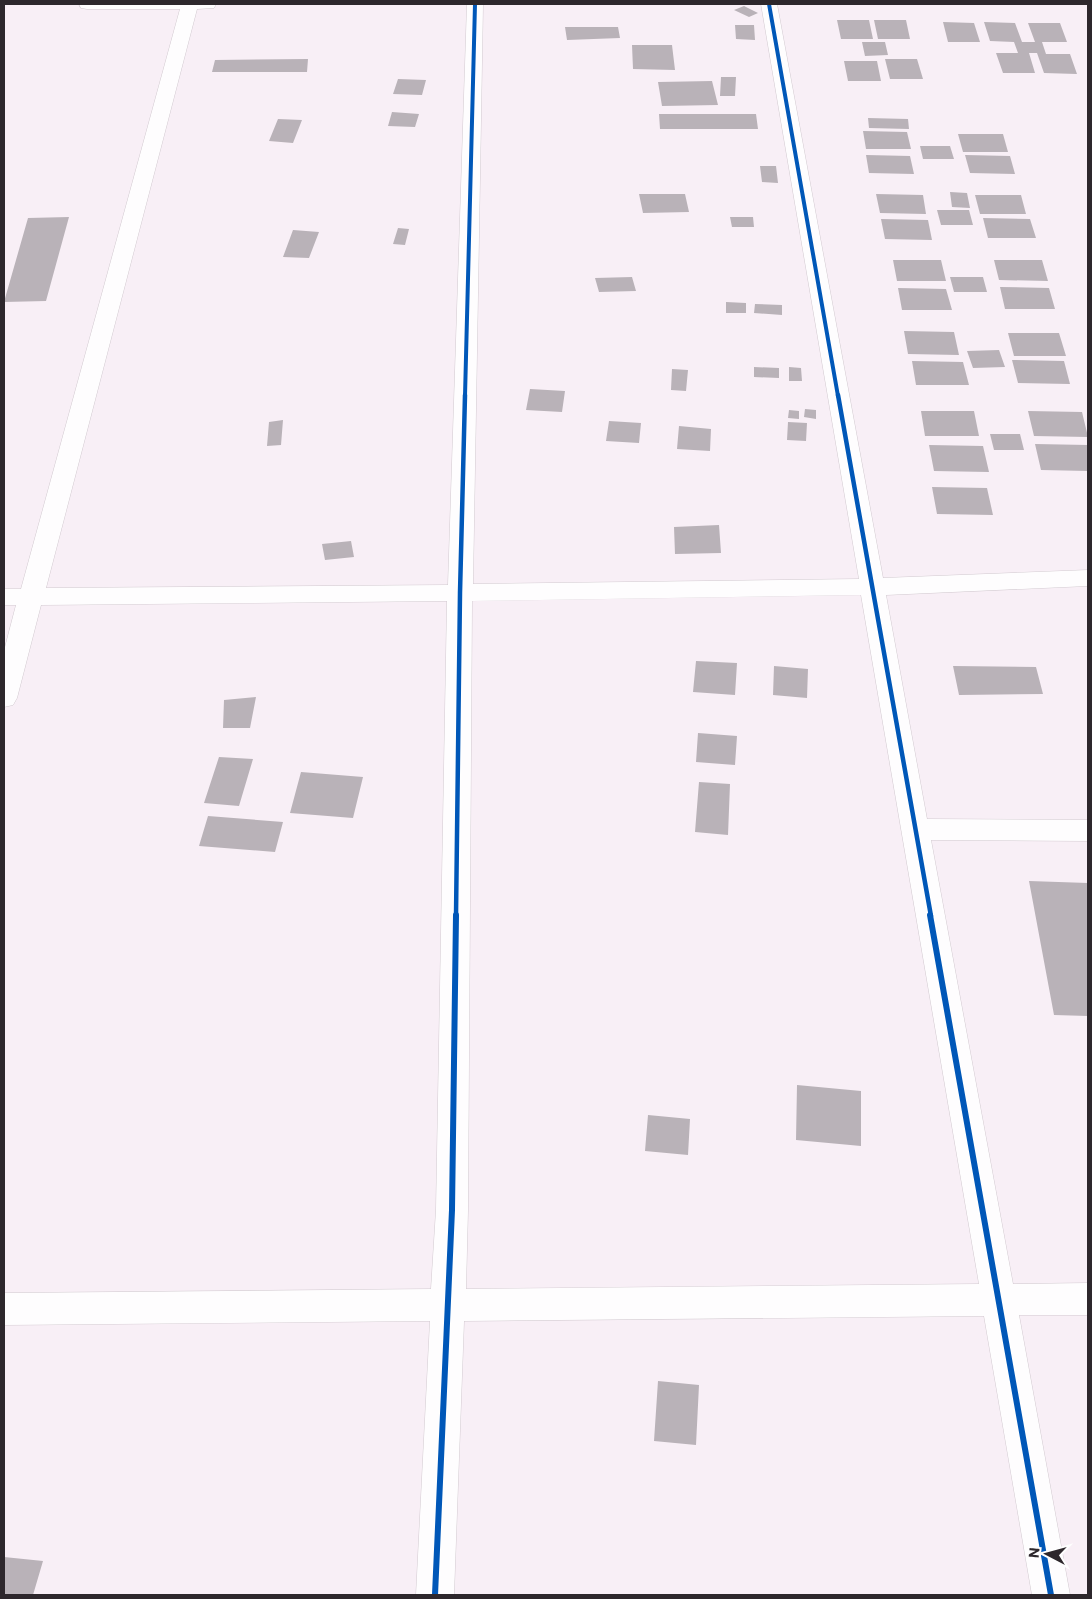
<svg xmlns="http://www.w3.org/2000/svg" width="1092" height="1599" viewBox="0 0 1092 1599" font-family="Commissioner,sans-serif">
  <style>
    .building { fill: #b9b2b8 }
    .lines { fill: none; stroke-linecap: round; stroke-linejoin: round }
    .minor-casing { stroke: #d2cad0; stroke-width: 1 }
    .minor { fill: #fefdfe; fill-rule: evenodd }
    .cycleway-far2-casing { stroke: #fefefe; stroke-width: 6 }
    .cycleway-far1-casing { stroke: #fefefe; stroke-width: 8 }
    .cycleway-casing { stroke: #fefefe; stroke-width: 9 }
    .cycleway-far2 { stroke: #0057b8; stroke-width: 4 }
    .cycleway-far1 { stroke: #0057b8; stroke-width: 4.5 }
    .cycleway { stroke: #0057b8; stroke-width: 6 }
  </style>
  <rect width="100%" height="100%" fill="#f8eff6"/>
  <path class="building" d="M 744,6 L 758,13 L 749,17 L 734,10 Z
    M 837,20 L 869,20 L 873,39 L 841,39 Z
    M 874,20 L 906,20 L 910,39 L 878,39 Z
    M 943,22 L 974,23 L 980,42 L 948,42 Z
    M 984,22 L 1015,23 L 1022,42 L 1035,42 L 1028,23 L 1060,23 L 1067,42 L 1042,42 L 1046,54 L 1070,54 L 1077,74 L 1044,73 L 1037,53 L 1029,53 L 1035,73 L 1003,73 L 996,53 L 1018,53 L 1014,42 L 990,41 Z
    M 735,25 L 754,25 L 755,40 L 736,39 Z
    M 565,27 L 618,27 L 620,38 L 567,40 Z
    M 862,42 L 885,42 L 888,55 L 865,56 Z
    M 632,45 L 672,45 L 675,70 L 633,69 Z
    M 308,59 L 307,72 L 212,72 L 215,60 Z
    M 885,59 L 917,59 L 923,79 L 890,79 Z
    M 844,61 L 877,61 L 881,81 L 848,81 Z
    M 721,77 L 736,77 L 735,96 L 720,96 Z
    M 398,79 L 426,80 L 422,95 L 393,94 Z
    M 712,81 L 718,105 L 662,106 L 658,82 Z
    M 392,112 L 419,114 L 415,127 L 388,126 Z
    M 659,114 L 756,114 L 758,129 L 660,129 Z
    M 868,118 L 908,119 L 909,129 L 869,128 Z
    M 278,119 L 302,120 L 293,143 L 269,141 Z
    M 863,131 L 907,132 L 911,149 L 866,149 Z
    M 958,134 L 1003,134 L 1008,152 L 963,152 Z
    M 920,146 L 950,146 L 954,159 L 923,159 Z
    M 866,155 L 910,156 L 914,174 L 869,173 Z
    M 965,155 L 1010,156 L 1015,174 L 970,173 Z
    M 760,166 L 776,166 L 778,183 L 762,182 Z
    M 950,192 L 967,193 L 970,208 L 952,207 Z
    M 639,194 L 685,194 L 689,212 L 643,213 Z
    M 876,194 L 923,195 L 926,214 L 880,213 Z
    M 975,195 L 1021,195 L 1026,214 L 980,214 Z
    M 937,210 L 969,210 L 973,225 L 941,225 Z
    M 69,217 L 46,301 L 4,302 L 28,218 Z
    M 730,217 L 753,217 L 754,227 L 732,227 Z
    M 983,218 L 1030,219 L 1036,238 L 988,238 Z
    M 881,219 L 928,220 L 932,240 L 885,239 Z
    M 398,228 L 409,229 L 405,245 L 393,244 Z
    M 293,230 L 319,232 L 309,258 L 283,257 Z
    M 893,260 L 941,260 L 946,281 L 897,281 Z
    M 994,260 L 1042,260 L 1048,281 L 999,280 Z
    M 632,277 L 636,291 L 599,292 L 595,278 Z
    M 950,277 L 983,277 L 987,292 L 954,292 Z
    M 1000,287 L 1049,288 L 1055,309 L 1005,309 Z
    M 898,288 L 946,289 L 952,310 L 902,310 Z
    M 726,302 L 746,303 L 746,313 L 726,313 Z
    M 755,304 L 782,305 L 782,315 L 754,313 Z
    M 904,331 L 954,332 L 959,355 L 908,354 Z
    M 1008,333 L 1059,333 L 1066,356 L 1014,356 Z
    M 999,350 L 1005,367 L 973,368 L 967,351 Z
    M 1012,360 L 1064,361 L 1070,384 L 1018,383 Z
    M 912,361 L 963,362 L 969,385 L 916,385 Z
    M 754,367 L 779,368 L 779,378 L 754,377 Z
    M 789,367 L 801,368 L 802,381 L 789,381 Z
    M 672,369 L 688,370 L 686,391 L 671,390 Z
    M 530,389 L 565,391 L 562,412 L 526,410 Z
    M 805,409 L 816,410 L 816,419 L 804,417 Z
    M 789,410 L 799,411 L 799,419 L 788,418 Z
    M 921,411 L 974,411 L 979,436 L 925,436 Z
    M 1028,411 L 1082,412 L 1088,437 L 1034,436 Z
    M 283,420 L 281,445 L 267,446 L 269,422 Z
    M 609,421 L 641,423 L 639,443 L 606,441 Z
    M 788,422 L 807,423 L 806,441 L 787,440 Z
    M 679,426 L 711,429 L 710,451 L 677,449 Z
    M 990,434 L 1020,434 L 1024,450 L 994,450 Z
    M 1035,444 L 1088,445 L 1088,471 L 1041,470 Z
    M 929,445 L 983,446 L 989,472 L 934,471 Z
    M 932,487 L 987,488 L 993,515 L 937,514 Z
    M 719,525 L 721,553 L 675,554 L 674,527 Z
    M 351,541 L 354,557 L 325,560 L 322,544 Z
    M 696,661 L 737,663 L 735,695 L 693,692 Z
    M 774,666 L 808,669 L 807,698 L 773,695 Z
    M 953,666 L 1036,667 L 1043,694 L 959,695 Z
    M 256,697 L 250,728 L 223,728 L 224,700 Z
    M 698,733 L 737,736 L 735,765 L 696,762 Z
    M 219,757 L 253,759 L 239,806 L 204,803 Z
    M 301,772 L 363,777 L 353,818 L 290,813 Z
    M 699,782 L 730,784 L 728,835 L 695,832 Z
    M 208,816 L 283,822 L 275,852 L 199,846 Z
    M 1029,881 L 1088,883 L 1088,1016 L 1054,1015 Z
    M 797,1085 L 861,1091 L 861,1146 L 796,1140 Z
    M 648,1115 L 690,1119 L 688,1155 L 645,1151 Z
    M 658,1381 L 699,1385 L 696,1445 L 654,1441 Z
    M 4,1557 L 43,1561 L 33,1595 L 4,1595 Z"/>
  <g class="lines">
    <defs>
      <path id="minor" d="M 79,4 L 216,4 L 214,8 L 197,9 L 46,588 L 448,585 L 467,4 L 483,4 L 473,584 L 859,579 L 761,4 L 777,4 L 883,578 L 1088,570 L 1088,586 L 886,595 L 927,819 L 1088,820 L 1088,841 L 931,840 L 1013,1284 L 1088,1283 L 1088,1315 L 1019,1315 L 1070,1595 L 1032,1595 L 984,1316 L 464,1321 L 454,1595 L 416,1595 L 430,1321 L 4,1325 L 4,1293 L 431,1289 L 436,1210 L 447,601 L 41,605 L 17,698 L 13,705 L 4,707 L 4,651 L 16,605 L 4,605 L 4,589 L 21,589 L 180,9 L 87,9 L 81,8 ZM 861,595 L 979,1284 L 466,1289 L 468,1210 L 472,601 Z"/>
    </defs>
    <use href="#minor" class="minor-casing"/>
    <use href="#minor" class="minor"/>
    <defs>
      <path id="cycleway-far2" d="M 769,4 L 838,396
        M 465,396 L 475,4"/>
      <path id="cycleway-far1" d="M 838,395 L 931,916
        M 456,916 L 460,593 L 465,395"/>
      <path id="cycleway" d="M 930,915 L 1051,1595
        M 435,1595 L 452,1210 L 456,915"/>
    </defs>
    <use href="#cycleway-far2" class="cycleway-far2-casing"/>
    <use href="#cycleway-far1" class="cycleway-far1-casing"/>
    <use href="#cycleway" class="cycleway-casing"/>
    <use href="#cycleway-far2" class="cycleway-far2"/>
    <use href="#cycleway-far1" class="cycleway-far1"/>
    <use href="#cycleway" class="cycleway"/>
  </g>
  <rect width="1092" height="1599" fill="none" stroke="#2d272c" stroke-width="10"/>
  <g transform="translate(1047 1554) rotate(276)" stroke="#fefefe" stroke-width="4" paint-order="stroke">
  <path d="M0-4L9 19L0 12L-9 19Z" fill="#2d272c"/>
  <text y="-8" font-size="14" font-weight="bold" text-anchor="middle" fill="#2d272c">N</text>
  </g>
</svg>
